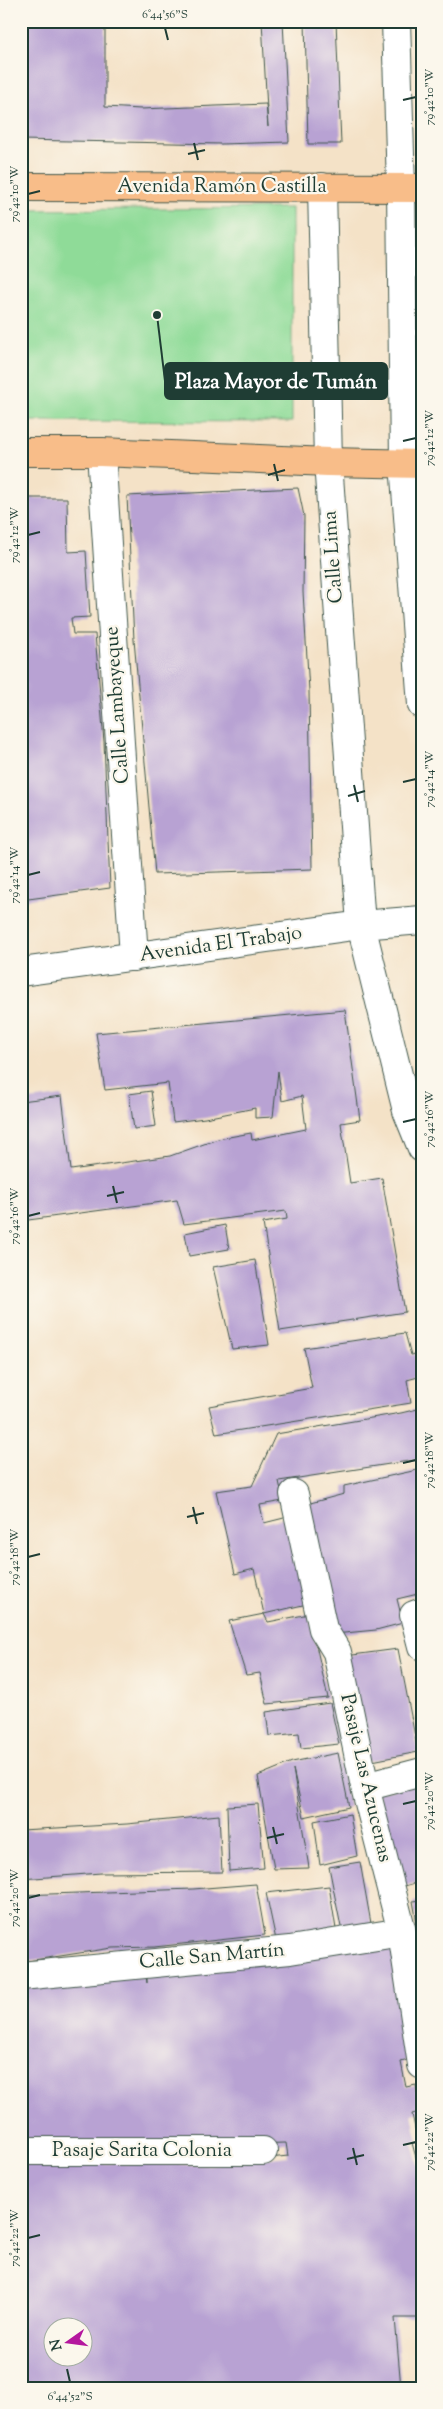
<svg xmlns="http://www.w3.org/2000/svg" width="443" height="2409" viewBox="0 0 443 2409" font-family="'Sorts Mill Goudy',serif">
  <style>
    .green { fill: #8fdb98; stroke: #578c66 }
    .building { fill: #b8a2d3; fill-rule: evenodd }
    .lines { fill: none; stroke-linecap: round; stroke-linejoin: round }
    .minor-casing { stroke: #3f564a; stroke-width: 30 }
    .major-casing { stroke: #3f564a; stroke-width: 30 }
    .minor { stroke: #fff; stroke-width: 28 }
    .major { stroke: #f8bd89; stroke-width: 28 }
    .ticks { fill: none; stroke: #1f3d34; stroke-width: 2 }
    .labels { text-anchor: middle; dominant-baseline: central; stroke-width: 4.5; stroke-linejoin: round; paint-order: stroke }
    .street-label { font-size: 20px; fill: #1f3d34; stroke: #fbf7ec }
    .leader { fill: none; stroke: #1f3d34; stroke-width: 2 }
    .callout-dot { fill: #1f3d34; stroke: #fbf7ec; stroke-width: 2 }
    .callout { fill: #1f3d34; stroke: #1f3d34; stroke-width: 2 }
    .callout-label { font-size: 21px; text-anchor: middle; font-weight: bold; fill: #fff }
    .neatline { fill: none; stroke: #1f3d34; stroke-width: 2 }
    .ticks-label { font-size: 12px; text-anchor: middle; fill: #1f3d34 }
  </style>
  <rect width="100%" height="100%" fill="#fbf7ec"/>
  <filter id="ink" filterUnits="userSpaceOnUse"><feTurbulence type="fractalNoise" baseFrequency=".02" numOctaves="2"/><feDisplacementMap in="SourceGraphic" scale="10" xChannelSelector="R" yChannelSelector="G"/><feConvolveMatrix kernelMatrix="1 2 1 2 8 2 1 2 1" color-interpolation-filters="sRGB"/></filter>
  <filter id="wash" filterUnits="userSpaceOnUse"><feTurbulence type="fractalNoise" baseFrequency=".0096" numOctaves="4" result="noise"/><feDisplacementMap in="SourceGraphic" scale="20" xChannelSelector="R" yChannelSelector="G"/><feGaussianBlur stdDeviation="1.12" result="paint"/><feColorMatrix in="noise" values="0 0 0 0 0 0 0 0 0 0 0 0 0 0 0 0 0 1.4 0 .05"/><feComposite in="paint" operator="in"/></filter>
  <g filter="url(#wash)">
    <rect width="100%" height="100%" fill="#f4e2c7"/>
    <path class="green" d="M 292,208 L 292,422 L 21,421 L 21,210 Z"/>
    <g id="blocks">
      <path class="building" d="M 21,21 L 105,21 L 105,107 L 141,109 L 266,104 L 268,127 L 262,21 L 283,21 L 289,142 L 221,144 L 21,140 Z
        M 305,21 L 336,21 L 341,144 L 308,144 Z
        M 298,488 L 304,516 L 303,592 L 309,691 L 312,869 L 155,874 L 134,640 L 127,496 Z
        M 21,498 L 67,498 L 68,552 L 86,551 L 90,617 L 71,618 L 73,634 L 95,634 L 104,742 L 110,888 L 21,900 Z
        M 345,1010 L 360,1120 L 341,1123 L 350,1183 L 382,1178 L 405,1312 L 280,1331 L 263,1223 L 287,1219 L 286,1211 L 184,1224 L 177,1200 L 21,1221 L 21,1101 L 62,1096 L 71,1170 L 170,1156 L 218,1139 L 251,1133 L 252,1140 L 306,1129 L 302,1096 L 282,1101 L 278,1071 L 273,1117 L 255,1118 L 255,1108 L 205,1118 L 173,1122 L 168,1083 L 105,1090 L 96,1033 Z
        M 151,1091 L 156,1126 L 134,1129 L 129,1094 Z
        M 225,1225 L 229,1249 L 189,1256 L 185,1233 Z
        M 255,1260 L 269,1345 L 232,1349 L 213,1267 Z
        M 405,1333 L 411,1355 L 422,1353 L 422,1376 L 407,1380 L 411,1403 L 216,1434 L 209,1406 L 312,1388 L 304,1348 Z
        M 422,1408 L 422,1459 L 279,1481 L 283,1501 L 260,1505 L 264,1523 L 292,1516 L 307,1604 L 264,1614 L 254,1569 L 235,1574 L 216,1491 L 252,1486 L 276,1434 L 401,1413 Z
        M 422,1469 L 422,1593 L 397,1599 L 403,1623 L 376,1630 L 334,1634 L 303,1505 L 344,1494 L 344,1486 Z
        M 264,1614 L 268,1622 L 309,1614 L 328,1698 L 267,1704 L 260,1673 L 246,1675 L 229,1621 Z
        M 398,1649 L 418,1752 L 367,1762 L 345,1656 Z
        M 330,1703 L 339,1744 L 301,1748 L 299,1733 L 269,1736 L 266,1712 Z
        M 338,1753 L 349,1807 L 304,1817 L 293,1769 L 309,1868 L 274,1869 L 258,1776 L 292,1762 Z
        M 422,1783 L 422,1881 L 401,1887 L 378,1792 Z
        M 258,1804 L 264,1868 L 229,1871 L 227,1806 Z
        M 350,1814 L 357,1856 L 320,1865 L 314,1821 Z
        M 219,1815 L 222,1872 L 101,1873 L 21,1879 L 21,1830 L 127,1824 Z
        M 360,1862 L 372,1929 L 342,1932 L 329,1867 Z
        M 256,1884 L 265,1935 L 154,1947 L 112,1948 L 21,1962 L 21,1895 L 193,1889 Z
        M 329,1886 L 336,1929 L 276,1940 L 266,1893 Z
        M 422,1900 L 422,1945 L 421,1945 L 413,1901 Z
        M 397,1939 L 412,2059 L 401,2062 L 406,2087 L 416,2085 L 420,2112 L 412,2114 L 418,2142 L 412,2143 L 422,2179 L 422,2318 L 395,2318 L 401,2388 L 216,2388 L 216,2384 L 194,2388 L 21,2388 L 21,2162 L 206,2165 L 288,2156 L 286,2143 L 158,2146 L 21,2138 L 21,1988 L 146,1976 L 147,1983 L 147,1977 ZM 52,2326 L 82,2326 L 82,2356 L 52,2356 Z"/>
    </g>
  </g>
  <g filter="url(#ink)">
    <use href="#blocks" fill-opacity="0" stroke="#3f564a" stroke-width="1"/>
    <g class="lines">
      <defs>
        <path id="minor" d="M 396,21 L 401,187 L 404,463 L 422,705
          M 322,187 L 328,462 L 361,925 L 407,1111 L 422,1148
          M 101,452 L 134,957
          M 21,972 L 361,925 L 422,920
          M 294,1494 L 323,1629 L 337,1652 L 365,1787 L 402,1932 L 422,2065
          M 422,1612 L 414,1615 L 422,1646
          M 365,1787 L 422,1772
          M 21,1976 L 290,1950 L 402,1932
          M 21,2151 L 263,2151"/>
        <path id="major" d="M 21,187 L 422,188
          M 21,452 L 101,452 L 328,462 L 422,464"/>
      </defs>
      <use href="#minor" class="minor-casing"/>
      <use href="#major" class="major-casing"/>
      <use href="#minor" class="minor"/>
      <use href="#major" class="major"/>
    </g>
  </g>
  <path class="ticks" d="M 165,28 L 168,40M 403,100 L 416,97M 194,143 L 198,160M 188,154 L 205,150M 28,194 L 40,191M 403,441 L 416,438M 274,464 L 278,481M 268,475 L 285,470M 28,535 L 40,532M 403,782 L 416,779M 354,785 L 358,802M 348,796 L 365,791M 28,875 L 40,872M 403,1122 L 416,1119M 113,1186 L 117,1203M 107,1196 L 124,1192M 28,1216 L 40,1213M 403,1463 L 416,1460M 193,1507 L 197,1524M 187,1517 L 204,1513M 28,1557 L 40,1554M 403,1804 L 416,1801M 273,1827 L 277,1844M 267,1838 L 284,1834M 28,1898 L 40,1895M 403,2145 L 416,2142M 353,2148 L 357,2165M 347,2159 L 364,2155M 28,2238 L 40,2235M 67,2369 L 70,2382"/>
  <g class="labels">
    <g class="street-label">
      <text x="222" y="187">Avenida Ramón Castilla</text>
      <text transform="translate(334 557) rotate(-94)">Calle Lima</text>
      <text transform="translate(118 705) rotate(-94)">Calle Lambayeque</text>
      <text transform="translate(221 945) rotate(-8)">Avenida El Trabajo</text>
      <text transform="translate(365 1778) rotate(77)">Pasaje Las Azucenas</text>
      <text transform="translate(212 1957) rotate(-5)">Calle San Martín</text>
      <text x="142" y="2151">Pasaje Sarita Colonia</text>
    </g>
  </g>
  <path class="leader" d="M157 315L165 381"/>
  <circle class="callout-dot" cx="157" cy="315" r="5"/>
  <rect class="callout" x="165" y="363" width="222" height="36" rx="5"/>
  <g class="callout-label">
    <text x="276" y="388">Plaza Mayor de Tumán</text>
  </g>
  <rect width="443" height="2409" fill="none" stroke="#fbf7ec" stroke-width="55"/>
  <g transform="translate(68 2342) rotate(256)"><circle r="24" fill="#fbf7ec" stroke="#a3ada2"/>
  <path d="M0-4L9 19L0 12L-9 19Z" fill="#b5179e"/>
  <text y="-8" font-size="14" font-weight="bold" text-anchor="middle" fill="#1f3d34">N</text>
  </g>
  <rect x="28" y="28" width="388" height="2354" class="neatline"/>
  <g class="ticks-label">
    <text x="165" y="18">6°44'56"S</text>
    <text transform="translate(429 97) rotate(-90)" y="4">79°42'10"W</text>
    <text transform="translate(14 194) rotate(-90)" y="4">79°42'10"W</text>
    <text transform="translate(429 438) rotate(-90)" y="4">79°42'12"W</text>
    <text transform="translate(14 535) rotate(-90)" y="4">79°42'12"W</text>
    <text transform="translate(429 779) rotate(-90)" y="4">79°42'14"W</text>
    <text transform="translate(14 875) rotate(-90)" y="4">79°42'14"W</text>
    <text transform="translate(429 1119) rotate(-90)" y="4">79°42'16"W</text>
    <text transform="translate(14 1216) rotate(-90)" y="4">79°42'16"W</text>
    <text transform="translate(429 1460) rotate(-90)" y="4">79°42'18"W</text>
    <text transform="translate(14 1557) rotate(-90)" y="4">79°42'18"W</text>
    <text transform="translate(429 1801) rotate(-90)" y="4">79°42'20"W</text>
    <text transform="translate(14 1898) rotate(-90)" y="4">79°42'20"W</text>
    <text transform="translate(429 2142) rotate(-90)" y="4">79°42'22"W</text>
    <text transform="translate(14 2238) rotate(-90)" y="4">79°42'22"W</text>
    <text x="70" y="2400">6°44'52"S</text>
  </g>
</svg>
